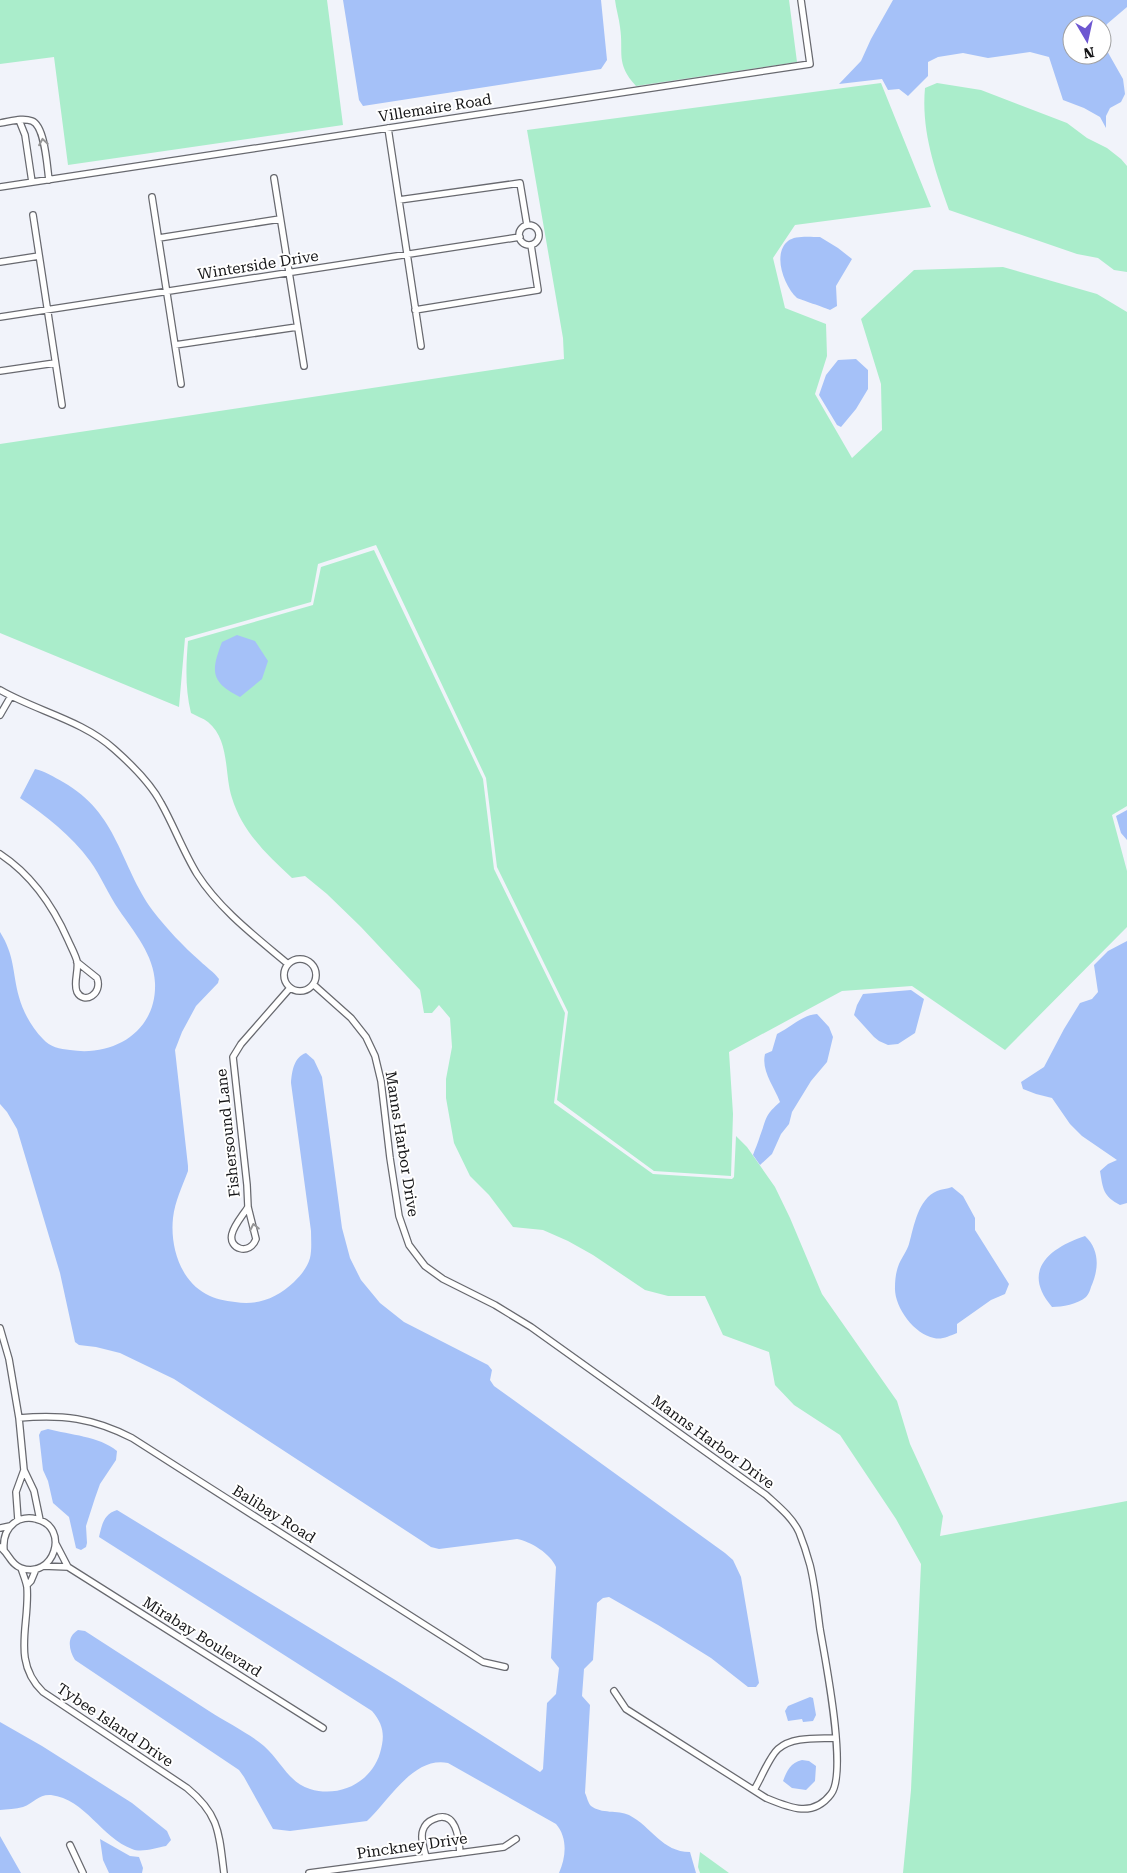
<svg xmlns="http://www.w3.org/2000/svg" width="1127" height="1873" viewBox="0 0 1127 1873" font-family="'Roboto Serif',serif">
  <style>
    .green { fill: #aaedcb }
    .water { fill: #a5c1f8 }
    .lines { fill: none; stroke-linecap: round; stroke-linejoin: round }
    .minor-casing { stroke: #68696f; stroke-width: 8 }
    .minor { stroke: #fff; stroke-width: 5.5 }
    .oneway { stroke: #959596 }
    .labels { text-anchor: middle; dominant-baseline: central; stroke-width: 4; stroke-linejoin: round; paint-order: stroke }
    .street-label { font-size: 15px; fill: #141416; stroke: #fff }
  </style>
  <rect width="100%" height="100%" fill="#f1f3fa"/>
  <path class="green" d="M 0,0 L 327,0 L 343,125 L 68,165 L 54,57 L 0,64 Z
    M 615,0 L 789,0 L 797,62 L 636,86 C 615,63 624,53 620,27 C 619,18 616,9 615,0 Z
    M 881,83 L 931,207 L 795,225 L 773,258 L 785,308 L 826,324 L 827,356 L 815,394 L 852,458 L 882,430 L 881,384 L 861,319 L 914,270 L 1003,267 L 1097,294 L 1127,312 L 1127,806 L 1112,815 L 1127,871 L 1127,927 L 1005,1050 L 912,986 L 842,991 L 729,1052 L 733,1114 L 731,1176 L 654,1171 L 557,1100 L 568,1012 L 497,867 L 486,778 L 376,545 L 318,564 L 311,602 L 185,638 L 179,707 L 0,633 L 0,444 L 564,359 L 563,338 L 527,130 Z
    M 937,83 L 981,90 L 1067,123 L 1087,138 L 1107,148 L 1121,159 L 1127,166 L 1127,272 L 1114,270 L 1098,258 L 1077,254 L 949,210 C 935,170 921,131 925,88 Z
    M 374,550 L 483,779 L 494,869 L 565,1013 L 554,1103 L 653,1174 L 732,1179 L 734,1177 L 736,1136 L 747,1147 L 775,1187 L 790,1218 L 822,1294 L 897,1401 L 910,1444 L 943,1516 L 940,1536 L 1127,1501 L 1127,1873 L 903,1873 L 911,1790 L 921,1564 L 896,1519 L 840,1435 L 794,1405 L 775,1385 L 769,1352 L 723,1335 L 705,1296 L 668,1296 L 645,1290 L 593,1255 L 568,1241 L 543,1230 L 513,1227 L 489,1195 L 470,1176 L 454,1143 L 446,1098 L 446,1079 L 452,1047 L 450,1018 L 439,1005 L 432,1013 L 424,1013 L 420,990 L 361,927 L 327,894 L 305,876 L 292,878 C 267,855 242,831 232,798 C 224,773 230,740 208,722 C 203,718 196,716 191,713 C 185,689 186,665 188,641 L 313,605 L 321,567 Z
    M 700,1852 L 729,1873 L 700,1873 L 698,1867 Z"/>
  <path class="water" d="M 343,0 L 601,0 L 607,60 L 601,69 L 363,106 L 359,100 Z
    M 893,0 L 1127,0 L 1127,7 L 1107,24 L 1102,34 L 1102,25 L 1072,25 L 1072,55 L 1102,55 L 1102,42 L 1123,79 L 1125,94 L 1121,102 L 1110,108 L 1106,116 L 1106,128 L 1100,117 L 1084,108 L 1063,100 L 1049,57 L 1030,52 L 988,58 L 963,53 L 938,57 L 928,62 L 928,76 L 908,96 L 899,89 L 888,90 L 882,79 L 839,84 L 861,61 L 871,39 Z
    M 820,237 L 838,248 L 852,259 L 836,286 L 837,306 L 830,310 C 826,308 799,299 797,298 C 784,286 772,254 788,241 C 795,235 811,237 820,237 Z
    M 856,359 L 868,370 L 868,389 L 856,409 L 841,427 L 837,425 L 819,395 L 826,375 L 838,360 Z
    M 237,635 L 255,641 L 268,661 L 262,679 L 240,697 C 210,682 211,671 222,642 Z
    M 35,769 C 45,771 54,777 63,782 C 119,814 119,864 153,911 C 167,929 183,946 200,961 C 206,967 214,972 219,979 L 218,983 L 196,1006 L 182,1032 L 175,1050 L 188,1166 L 188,1171 C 182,1187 175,1201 173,1218 C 170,1246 180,1280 206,1294 C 215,1299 225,1301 235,1302 C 257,1306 277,1298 294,1282 C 301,1275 307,1268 310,1258 C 312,1249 311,1240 311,1231 L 291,1083 C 292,1071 294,1057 306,1053 L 314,1060 L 322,1077 L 342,1228 L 350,1258 L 361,1280 L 380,1303 L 404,1322 L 488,1365 L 492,1370 L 490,1380 L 494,1386 L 725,1553 L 733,1560 L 741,1577 L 759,1683 L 756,1687 L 748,1687 L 711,1658 L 658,1625 L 609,1597 L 603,1598 L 597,1603 L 593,1660 L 584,1669 L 582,1696 L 590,1705 L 585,1793 C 587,1797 588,1803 591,1806 C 601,1814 618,1810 629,1815 C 652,1827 662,1852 690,1852 L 696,1873 L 559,1873 C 566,1857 568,1838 556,1824 L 448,1763 C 413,1756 389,1801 367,1821 L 290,1831 L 273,1829 L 244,1777 L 239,1770 L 75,1660 C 69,1650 66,1637 78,1630 L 85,1631 C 126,1658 168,1684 209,1711 C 226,1722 250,1734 264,1746 C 281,1761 288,1782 310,1789 C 339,1798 371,1783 380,1753 C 385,1736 384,1725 372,1711 L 99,1537 C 102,1524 104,1514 117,1510 L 397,1681 L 540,1772 L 543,1769 L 547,1703 L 556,1694 L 559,1668 L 551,1658 L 556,1567 C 551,1554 530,1541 517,1539 L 439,1549 L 431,1547 L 174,1379 L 120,1353 L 96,1347 L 79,1345 L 75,1342 L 60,1273 L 17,1129 L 7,1112 L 0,1104 L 0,932 C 15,956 12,971 19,997 C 23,1012 32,1028 43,1039 C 50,1047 60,1049 70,1050 C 114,1057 157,1031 155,983 C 154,955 134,932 119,910 C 108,894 101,876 90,861 C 71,835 46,816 20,798 Z
    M 1127,810 L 1127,840 L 1121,833 L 1116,816 Z
    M 1127,941 L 1127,1203 L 1120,1205 C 1103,1196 1103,1189 1100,1171 L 1108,1164 L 1117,1160 L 1082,1136 L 1070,1124 L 1052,1098 L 1036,1094 L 1023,1089 L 1021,1082 L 1044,1067 L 1064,1029 L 1080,1003 L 1092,999 L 1098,992 L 1094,965 L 1108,951 Z
    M 911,990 L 924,999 L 915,1033 L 898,1044 L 888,1045 L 879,1041 L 874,1037 L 854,1015 L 857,1005 L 863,994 Z
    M 817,1014 L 829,1027 L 833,1037 L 827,1062 L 811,1081 L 792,1112 L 789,1124 L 781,1134 L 772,1154 L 760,1165 L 753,1155 C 755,1149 758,1143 760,1136 C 767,1118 764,1116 780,1102 C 774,1086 761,1071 765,1054 L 772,1051 L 777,1034 C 791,1027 802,1015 817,1014 Z
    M 952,1187 L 963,1196 L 975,1218 L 975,1230 L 1009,1284 L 1005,1294 L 991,1300 L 957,1324 L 957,1333 C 949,1336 942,1340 934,1338 C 914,1334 894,1307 895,1287 C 895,1280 896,1271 899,1264 C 902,1257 907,1251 909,1244 C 914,1226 918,1199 937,1191 C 942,1189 947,1189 952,1187 Z
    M 1085,1236 C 1100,1250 1099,1269 1091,1287 C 1090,1290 1089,1294 1086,1297 C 1078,1304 1062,1307 1052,1307 C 1021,1271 1049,1248 1085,1236 Z
    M 48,1429 C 70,1435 99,1436 117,1451 L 116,1460 L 100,1484 L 95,1498 L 86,1526 L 87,1543 L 86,1547 L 81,1550 L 76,1548 L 69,1517 L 53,1503 L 48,1481 L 43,1470 L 39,1435 L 41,1431 Z
    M 810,1697 L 813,1698 L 816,1715 L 813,1721 L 803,1722 L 802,1719 L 788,1721 L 785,1711 L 788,1706 Z
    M 0,1722 L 42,1746 L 132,1803 L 167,1831 L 171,1840 L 166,1846 C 156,1848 141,1853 132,1849 C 102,1838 85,1799 51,1795 C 39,1794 34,1803 23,1807 C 16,1809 7,1809 0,1810 Z
    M 802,1760 L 809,1761 L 816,1766 L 815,1781 L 806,1790 L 792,1788 L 783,1781 C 787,1771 790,1763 802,1760 Z
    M 0,1836 L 21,1873 L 0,1873 Z
    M 100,1839 L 130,1856 L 139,1857 L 143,1868 L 142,1873 L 109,1873 L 103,1860 Z"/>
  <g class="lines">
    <defs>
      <path id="minor" d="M 19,120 L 25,135 L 32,182
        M 0,123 C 9,122 22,117 32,121 C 45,126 47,166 49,180
        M 388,128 L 421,346
        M 274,178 L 304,366
        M 0,187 L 810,64 L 801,0
        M 152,197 L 181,384
        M 399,200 L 520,183 L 527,225
        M 33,215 L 62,405
        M519 235a10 10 0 1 1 20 0a10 10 0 1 1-20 0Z
        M 159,238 L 280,219
        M 0,262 L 39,256
        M 415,310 L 538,290 L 531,245
        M 0,317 L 520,237
        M 175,345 L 297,327
        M 0,371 L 55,363
        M 0,690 C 36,711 82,720 114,749 C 131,764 150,782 161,803 C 174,826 183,851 197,874 C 220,910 256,937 288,964
        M 0,715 L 11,696
        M 0,854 C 32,875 53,906 68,940 C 71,947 75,954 77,961 C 79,971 73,983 77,992 C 84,1005 103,994 97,978 L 77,962
        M284 975a16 16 0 1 1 32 0a16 16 0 1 1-32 0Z
        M 314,985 L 351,1018 L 366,1037 L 375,1056 L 381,1081 L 390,1158 L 399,1216 L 409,1245 L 425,1266 L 443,1279 L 495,1305 L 531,1327 L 766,1495 C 778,1506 792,1517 799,1532 C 803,1542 807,1554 810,1565 C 815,1585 817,1607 820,1629 C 825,1658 848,1773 831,1794 C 813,1818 790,1808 766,1798 L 626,1709 L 614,1691
        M 248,1207 C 243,1215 234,1225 232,1234 C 228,1249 250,1256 256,1239 L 248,1207 L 247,1185 L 233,1057 L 241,1044 L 290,988
        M 0,1328 L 9,1359 L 19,1418 L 24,1470 L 34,1491 L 40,1520
        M 19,1418 C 62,1414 93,1418 132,1438 L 483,1662 L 505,1667
        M 18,1520 L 16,1492 L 24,1470
        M 0,1528 L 10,1526
        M 56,1544 L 68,1567
        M 0,1547 C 9,1553 10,1564 21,1568 C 54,1580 71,1527 36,1519 C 29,1517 20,1518 14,1523 C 5,1530 3,1540 4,1550
        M 43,1566 L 68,1567 L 323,1728
        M 21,1568 C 23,1574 26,1581 27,1587 C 30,1625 11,1661 43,1692 L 187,1788 C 220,1815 219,1834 224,1873
        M 27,1585 L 31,1581 L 36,1569
        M 754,1790 C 761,1779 769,1757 778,1749 C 793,1736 818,1739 836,1738
        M 70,1845 L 83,1873
        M 426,1857 C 424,1849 420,1837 423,1830 C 425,1824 429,1821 434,1819 C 456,1809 459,1838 460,1853
        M 309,1873 L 504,1847 L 516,1839"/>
    </defs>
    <use href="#minor" class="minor-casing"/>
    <use href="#minor" class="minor"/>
  </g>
  <defs><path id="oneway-chevron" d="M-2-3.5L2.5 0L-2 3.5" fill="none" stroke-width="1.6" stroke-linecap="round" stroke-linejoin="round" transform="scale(1.25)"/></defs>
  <g class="oneway">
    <use href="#oneway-chevron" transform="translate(43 142) rotate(-99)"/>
    <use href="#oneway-chevron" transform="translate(254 1227) rotate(-102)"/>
  </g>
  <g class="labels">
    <g class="street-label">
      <text transform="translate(435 108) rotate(-9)">Villemaire Road</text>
      <text transform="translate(258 265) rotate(-9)">Winterside Drive</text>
      <text transform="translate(228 1133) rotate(-96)">Fishersound Lane</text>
      <text transform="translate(402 1144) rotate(81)">Manns Harbor Drive</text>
      <text transform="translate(713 1442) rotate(36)">Manns Harbor Drive</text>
      <text transform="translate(274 1514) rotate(32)">Balibay Road</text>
      <text transform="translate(202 1637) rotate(32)">Mirabay Boulevard</text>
      <text transform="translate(115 1725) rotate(34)">Tybee Island Drive</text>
      <text transform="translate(412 1846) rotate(-8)">Pinckney Drive</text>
    </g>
  </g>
  <g transform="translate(1087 40) rotate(171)"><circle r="24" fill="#ffffff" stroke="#a1a1a2"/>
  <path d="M0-4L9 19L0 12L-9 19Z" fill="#6d57d1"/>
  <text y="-8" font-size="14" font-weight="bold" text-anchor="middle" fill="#141416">N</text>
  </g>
</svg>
